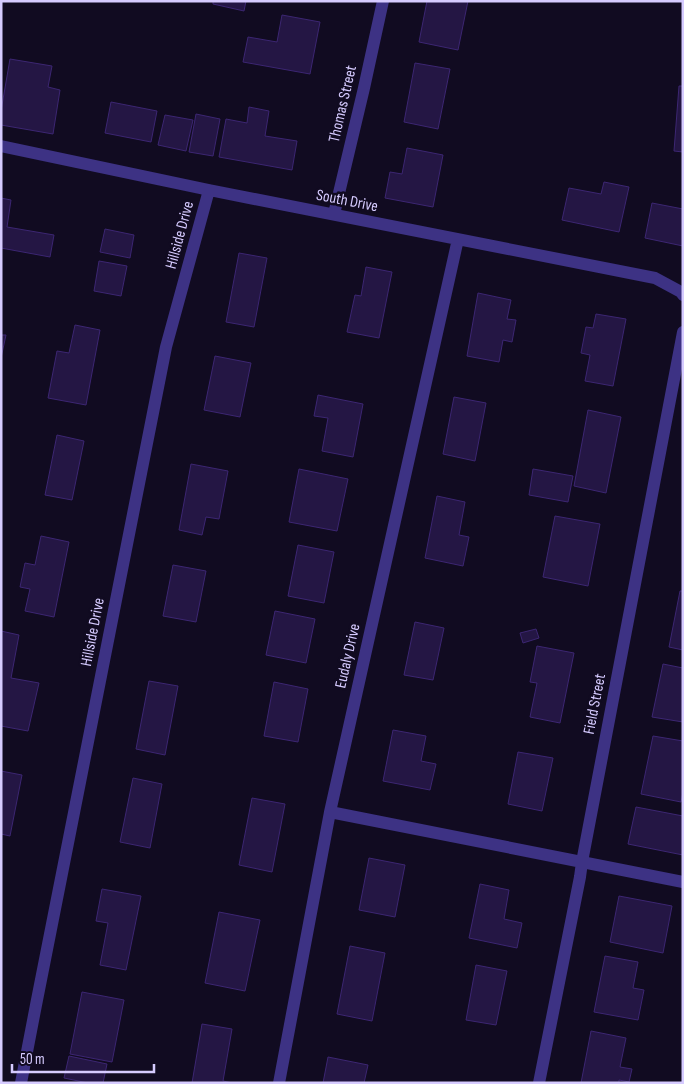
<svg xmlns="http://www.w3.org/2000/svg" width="684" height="1084" viewBox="0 0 684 1084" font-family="'Sofia Sans Condensed',sans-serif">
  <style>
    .building { fill: #241644; stroke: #3c2672 }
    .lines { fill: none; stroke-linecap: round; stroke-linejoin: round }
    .minor { stroke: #3d3284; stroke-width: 12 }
    .labels { text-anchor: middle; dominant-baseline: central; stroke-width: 5; stroke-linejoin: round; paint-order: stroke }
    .street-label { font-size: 16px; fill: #d6cbff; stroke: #110b21 }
  </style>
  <rect width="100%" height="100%" fill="#110b21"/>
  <path class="building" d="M 213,1 L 246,1 L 244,11 L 213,4 Z
    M 427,1 L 468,1 L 458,50 L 419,42 Z
    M 282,15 L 320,22 L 310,74 L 243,62 L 248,37 L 277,42 Z
    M 10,59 L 52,66 L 48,87 L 60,90 L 53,134 L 1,125 L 1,111 Z
    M 415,63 L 450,69 L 438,129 L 404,122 Z
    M 679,86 L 683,86 L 683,152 L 674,151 Z
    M 111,102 L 157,111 L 151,142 L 105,133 Z
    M 249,107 L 269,111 L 265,136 L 297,141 L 292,170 L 219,157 L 226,119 L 247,123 Z
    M 196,114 L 220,119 L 213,156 L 189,152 Z
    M 165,115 L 193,120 L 186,151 L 158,145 Z
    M 407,148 L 443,155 L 433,207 L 385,198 L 390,172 L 402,174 Z
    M 604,182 L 629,187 L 619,232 L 562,220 L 569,188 L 601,194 Z
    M 1,198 L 11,200 L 7,227 L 54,235 L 50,257 L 1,248 Z
    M 652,203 L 683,209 L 683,246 L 645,238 Z
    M 105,229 L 134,235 L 130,258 L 100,252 Z
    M 239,253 L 267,258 L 254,327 L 226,322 Z
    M 99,261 L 127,266 L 121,296 L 94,291 Z
    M 366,267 L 392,272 L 379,338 L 347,332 L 355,295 L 361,296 Z
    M 478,293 L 511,300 L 507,319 L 516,320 L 512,342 L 503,340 L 499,362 L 467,356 Z
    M 596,314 L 626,319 L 613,386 L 585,381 L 590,355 L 581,353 L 586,327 L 593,328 Z
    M 75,325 L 100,330 L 86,405 L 48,398 L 57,351 L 69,353 Z
    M 1,335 L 6,335 L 1,358 Z
    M 215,356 L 251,363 L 240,417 L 204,410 Z
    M 318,395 L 363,404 L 353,457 L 322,451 L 328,418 L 314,416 Z
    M 454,397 L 486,403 L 475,461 L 443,454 Z
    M 588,410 L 621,417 L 606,493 L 574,486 Z
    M 57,435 L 84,441 L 72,500 L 45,495 Z
    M 191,464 L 228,471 L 219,519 L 206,517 L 202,535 L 179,530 Z
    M 299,469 L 348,479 L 337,531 L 289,522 Z
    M 533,469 L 573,476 L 568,502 L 529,495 Z
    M 437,496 L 465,502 L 459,535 L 469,537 L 463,566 L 425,558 Z
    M 555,516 L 600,524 L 588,586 L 543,577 Z
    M 41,536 L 69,542 L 54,617 L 25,611 L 30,589 L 20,587 L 25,563 L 35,565 Z
    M 298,545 L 334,552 L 324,603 L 288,596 Z
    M 173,565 L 206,571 L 196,622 L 163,616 Z
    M 680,591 L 683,591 L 683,650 L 669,647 Z
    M 275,611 L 315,619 L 306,663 L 266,655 Z
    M 415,622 L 444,628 L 433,680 L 404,675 Z
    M 536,629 L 539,638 L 523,643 L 520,633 Z
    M 1,631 L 19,635 L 11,678 L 39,683 L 28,731 L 1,726 Z
    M 537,646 L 574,653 L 560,723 L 530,717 L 537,683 L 530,682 Z
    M 663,664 L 683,668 L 683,722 L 652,717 Z
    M 149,681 L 178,686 L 165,755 L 136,749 Z
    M 274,682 L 308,689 L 298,742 L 264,736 Z
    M 393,730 L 426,736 L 421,761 L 436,764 L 430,790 L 383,781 Z
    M 653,736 L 683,741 L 683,792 L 681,802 L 641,794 Z
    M 518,752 L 553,758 L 542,811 L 508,804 Z
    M 1,771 L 22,775 L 10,836 L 1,834 Z
    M 133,778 L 162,784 L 150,848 L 120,842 Z
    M 252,798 L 285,804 L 272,872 L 239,865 Z
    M 636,807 L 683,816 L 683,855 L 628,844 Z
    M 369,858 L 405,865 L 395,917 L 359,910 Z
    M 480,884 L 509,890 L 504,919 L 522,923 L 517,948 L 469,938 Z
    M 102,889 L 141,896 L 126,970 L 100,965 L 108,923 L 96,921 Z
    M 619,896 L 672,906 L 663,953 L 610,942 Z
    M 219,912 L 260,920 L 245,991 L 205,983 Z
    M 350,946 L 385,953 L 372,1021 L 337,1014 Z
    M 605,956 L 638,962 L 633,988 L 644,990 L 638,1020 L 594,1012 Z
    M 476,965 L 507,971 L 496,1025 L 466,1020 Z
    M 82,992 L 124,1000 L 112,1062 L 70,1054 Z
    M 202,1024 L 232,1029 L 223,1081 L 233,1083 L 192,1083 Z
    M 591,1031 L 626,1038 L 620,1067 L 632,1069 L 629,1082 L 619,1080 L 619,1083 L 581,1083 Z
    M 69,1056 L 107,1064 L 103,1083 L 88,1083 L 64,1078 Z
    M 328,1057 L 368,1065 L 364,1083 L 323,1083 Z"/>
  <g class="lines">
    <path class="minor" d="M 1,146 L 209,190 L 655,278 L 681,292 L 683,295
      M 334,214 L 364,88 L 383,1
      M 330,812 L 683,882
      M 21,1083 L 36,1005 L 166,347 L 209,190
      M 279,1083 L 330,812 L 458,239
      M 539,1083 L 580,877 L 582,862 L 683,332"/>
  </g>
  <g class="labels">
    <g class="street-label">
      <text transform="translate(343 104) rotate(-77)">Thomas Street</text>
      <text transform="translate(347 201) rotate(11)">South Drive</text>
      <text transform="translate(180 235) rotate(-75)">Hillside Drive</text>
      <text transform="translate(93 632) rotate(-79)">Hillside Drive</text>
      <text transform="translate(348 656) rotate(-77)">Eudaly Drive</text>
      <text transform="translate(595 704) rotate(-79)">Field Street</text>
    </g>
  </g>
  <rect width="684" height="1084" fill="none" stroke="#d6cbff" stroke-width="5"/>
  <path d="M12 1064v8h142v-8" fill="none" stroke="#d6cbff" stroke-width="2.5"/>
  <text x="20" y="1064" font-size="15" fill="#d6cbff" stroke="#110b21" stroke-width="4" paint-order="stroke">50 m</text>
</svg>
